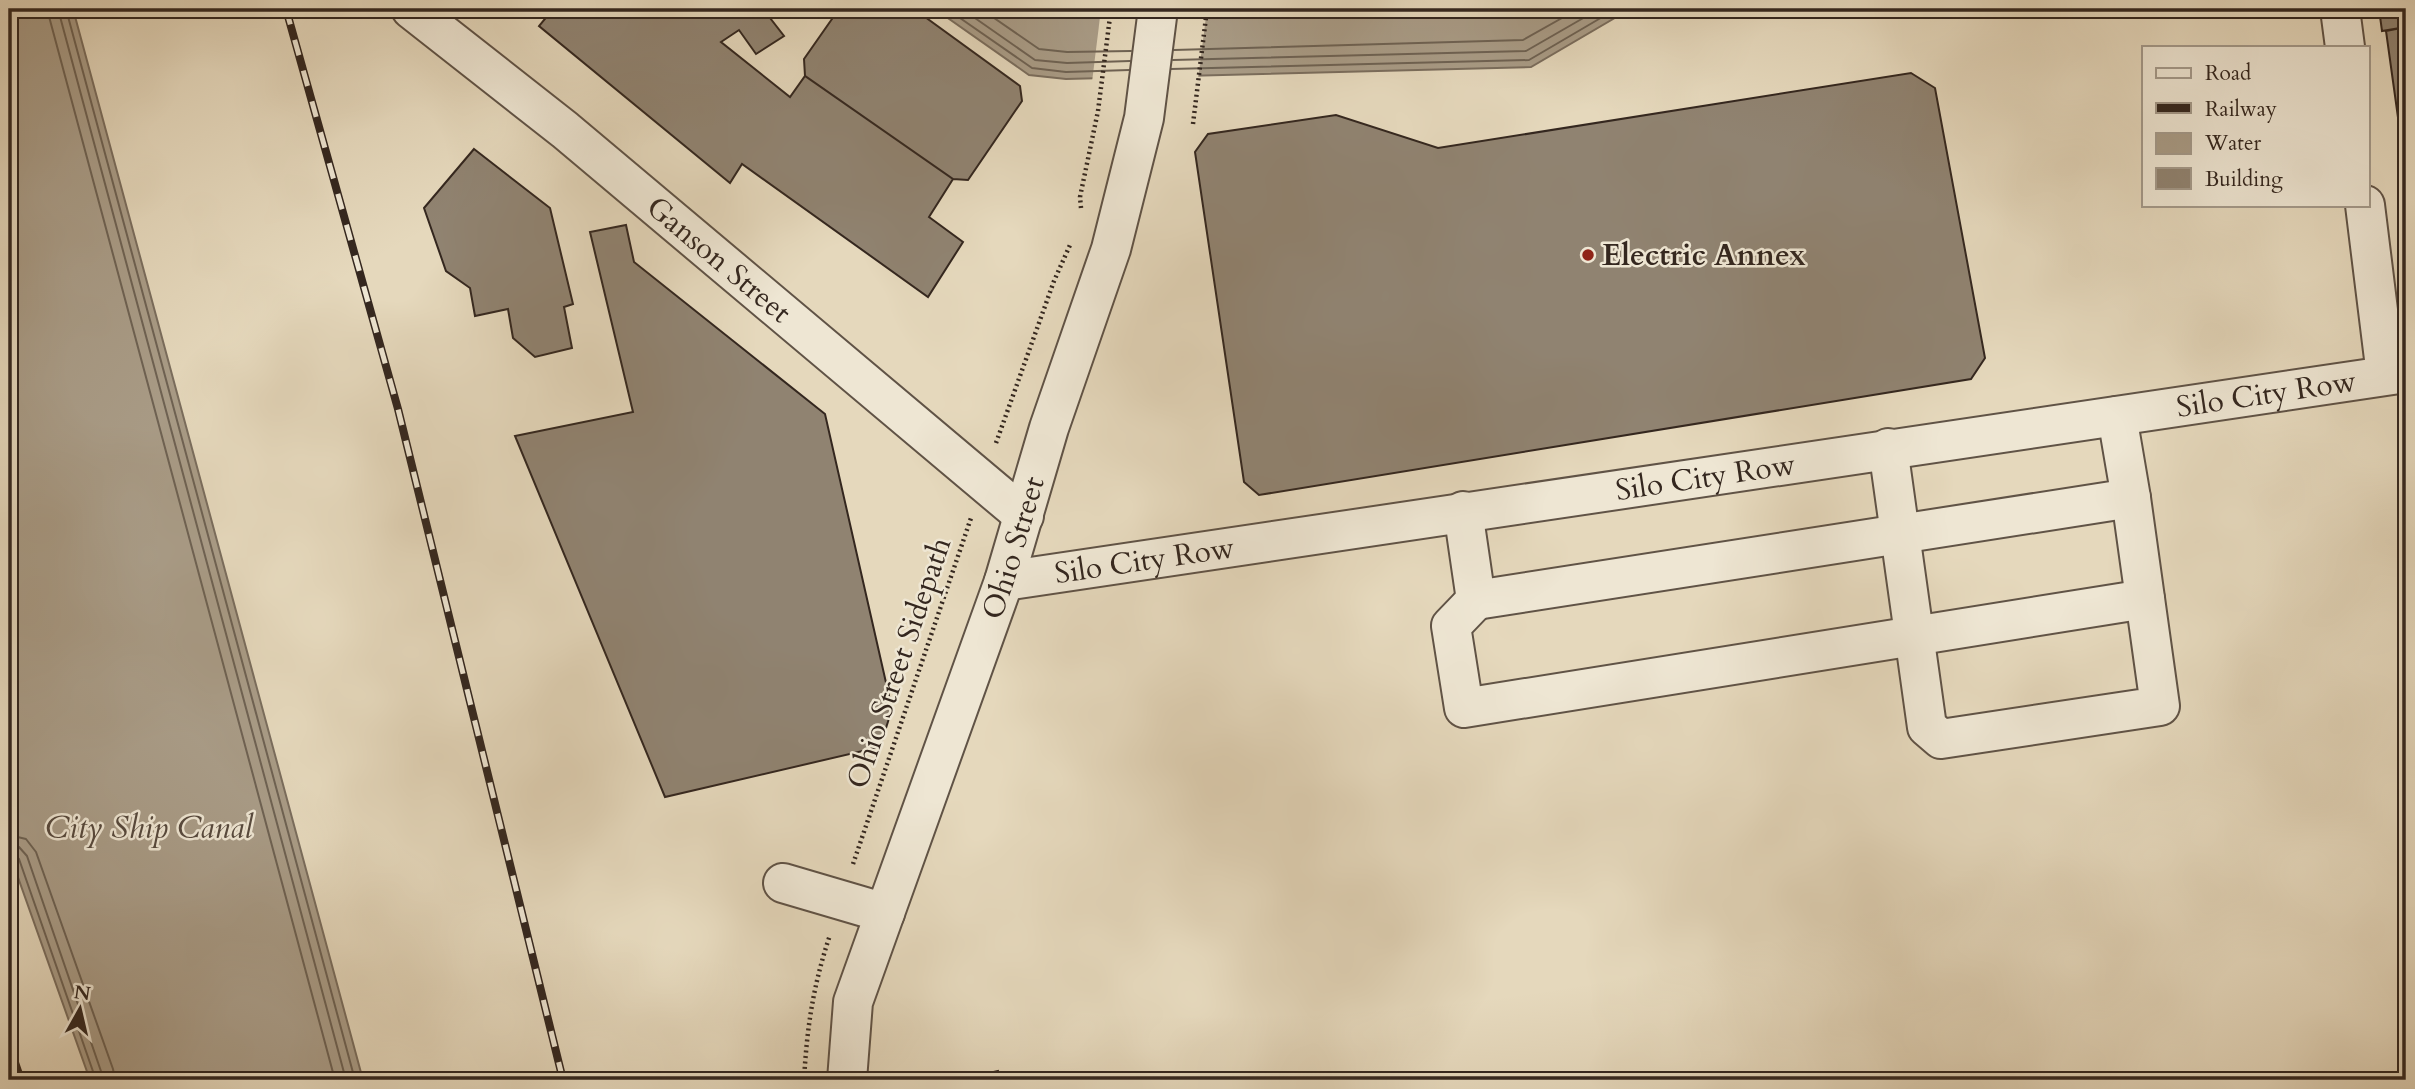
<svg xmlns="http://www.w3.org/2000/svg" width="2415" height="1089" viewBox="0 0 2415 1089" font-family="Cardo,serif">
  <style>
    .water { fill: #a99c87; stroke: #7a6d5d; stroke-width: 2 }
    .pier { fill: #e5d8bc }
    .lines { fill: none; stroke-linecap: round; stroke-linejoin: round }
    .shore { stroke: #6e6253; stroke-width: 2 }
    .building { fill: #908371; stroke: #34271f; stroke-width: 2 }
    .minor-casing { stroke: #605346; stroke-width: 42 }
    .path { stroke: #34271f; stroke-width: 4.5; stroke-dasharray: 2 3.5; stroke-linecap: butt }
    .minor { stroke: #eee6d3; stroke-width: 38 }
    .rail-casing { stroke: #34271f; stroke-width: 8 }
    .rail { stroke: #eee6d3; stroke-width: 5; stroke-dasharray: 16; stroke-linecap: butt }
    .poi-dot { fill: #8f2418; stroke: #eee6d3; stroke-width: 2.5 }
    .labels { text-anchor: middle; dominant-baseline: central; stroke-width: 5; stroke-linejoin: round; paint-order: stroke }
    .poi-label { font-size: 30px; font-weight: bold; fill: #34271f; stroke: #eee6d3; text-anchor: start }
    .street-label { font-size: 30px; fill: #34271f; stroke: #eee6d3 }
    .water-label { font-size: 32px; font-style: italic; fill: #574a3e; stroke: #eee6d3 }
  </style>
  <rect width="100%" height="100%" fill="#e5d8bc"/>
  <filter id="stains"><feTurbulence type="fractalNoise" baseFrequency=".00286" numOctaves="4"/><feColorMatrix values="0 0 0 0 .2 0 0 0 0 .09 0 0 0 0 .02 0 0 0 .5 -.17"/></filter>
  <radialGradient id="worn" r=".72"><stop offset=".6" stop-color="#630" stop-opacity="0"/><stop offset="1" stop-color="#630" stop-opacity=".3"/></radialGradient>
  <path class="water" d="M 9,9 L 73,9 L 363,1080 L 90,1080 L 9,852 Z
    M 935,9 L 1630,9 L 1531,67 L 1066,79 L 1029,75 Z"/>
  <path class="pier" d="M 1101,9 L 1207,9 L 1198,79 L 1092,82 Z"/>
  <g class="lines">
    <path class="shore" d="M 47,9 L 335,1080
      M 58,9 L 346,1080
      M 66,9 L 355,1080
      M 947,9 L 1032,68 L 1066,72 L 1129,70
      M 962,9 L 1035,60 L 1067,63 L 1130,61
      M 981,9 L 1039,49 L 1067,52 L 1131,51
      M 1174,50 L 1523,40 L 1578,9
      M 1173,60 L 1526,51 L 1599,9
      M 1171,69 L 1529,60 L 1616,9
      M 9,835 L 26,839 L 36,852 L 113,1069 L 115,1080
      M 9,845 L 19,847 L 27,856 L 104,1080
      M 9,854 L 15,855 L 19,859 L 96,1080"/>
  </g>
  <path class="building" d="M 553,9 L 763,9 L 784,36 L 756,54 L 739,30 L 721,42 L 790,97 L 805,76 L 953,179 L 929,217 L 963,242 L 928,297 L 742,164 L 730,183 L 539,26 Z
    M 839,9 L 914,9 L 1020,86 L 1022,101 L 968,180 L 953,179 L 805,76 L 804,59 Z
    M 2379,9 L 2406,9 L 2406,27 L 2382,31 Z
    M 2406,27 L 2406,175 L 2386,31 Z
    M 1911,73 L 1935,88 L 1985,358 L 1971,379 L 1259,495 L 1244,482 L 1195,152 L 1208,134 L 1336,115 L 1438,148 Z
    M 474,149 L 550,208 L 573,304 L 564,307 L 572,348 L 535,357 L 513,338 L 508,309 L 475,316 L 470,288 L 446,271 L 424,208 Z
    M 626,225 L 634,262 L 825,414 L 892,709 L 880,747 L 665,797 L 515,436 L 633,412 L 590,232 Z
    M 998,1071 L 1000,1080 L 958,1080 Z"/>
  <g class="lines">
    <defs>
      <g id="minor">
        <path id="s1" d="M 411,9 L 565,130 L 1024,516"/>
        <path d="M 2340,9 L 2345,47"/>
        <path d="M 2365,205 L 2386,375"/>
        <path d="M 1888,448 L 1927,727 L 1941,739 L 2160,706 L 2131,498"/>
        <path d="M 1463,511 L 1476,600 L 2131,498 L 2117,416"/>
        <path id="s2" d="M 1004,581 L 2406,373"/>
        <path d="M 1476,600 L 1451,626 L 1464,708 L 2145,599"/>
        <path d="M 783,883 L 885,913"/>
        <path id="s3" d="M 847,1080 L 853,1002 L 1004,581 L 1049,428 L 1111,249 L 1144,118 L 1158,9"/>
      </g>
    </defs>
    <use href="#minor" class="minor-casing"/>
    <path class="path" d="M 1193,124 L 1207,9
      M 1081,208 L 1080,197 L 1098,111 L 1111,9
      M 996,443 L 1054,281 L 1070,245
      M 853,864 L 971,518
      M 804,1080 C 807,1027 813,986 830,935"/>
    <use href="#minor" class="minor"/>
    <defs>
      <path id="rail" d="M 286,9 L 398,409 L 563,1080
        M 9,1045 L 21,1080"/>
    </defs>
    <use href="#rail" class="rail-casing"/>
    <use href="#rail" class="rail"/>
  </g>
  <circle class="poi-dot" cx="1588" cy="255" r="7"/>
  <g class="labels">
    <g class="poi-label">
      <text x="1602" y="255">Electric Annex</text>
    </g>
    <g class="street-label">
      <text stroke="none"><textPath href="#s1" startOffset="397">Ganson Street</textPath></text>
      <text stroke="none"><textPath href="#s2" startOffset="1276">Silo City Row</textPath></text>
      <text stroke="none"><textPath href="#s2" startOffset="709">Silo City Row</textPath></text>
      <text stroke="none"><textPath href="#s3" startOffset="560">Ohio Street</textPath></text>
      <text stroke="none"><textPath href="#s2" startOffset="142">Silo City Row</textPath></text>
      <text transform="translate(899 663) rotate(-71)">Ohio Street Sidepath</text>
    </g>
    <g class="water-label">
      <text x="149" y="828">City Ship Canal</text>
    </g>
  </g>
  <rect width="2415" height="1089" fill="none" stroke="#e5d8bc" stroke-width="35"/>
  <rect x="10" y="10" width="2394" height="1068" fill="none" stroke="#34271f" stroke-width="3.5"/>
  <rect x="18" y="18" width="2380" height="1054" fill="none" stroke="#34271f" stroke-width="2"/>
  <rect x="2142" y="46" width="228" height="161" fill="#eee6d3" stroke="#a49a8b" stroke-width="2"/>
  <rect x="2156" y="68" width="35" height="10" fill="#eee6d3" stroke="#a49a8b" stroke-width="2"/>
  <text x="2205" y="80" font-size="21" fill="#34271f">Road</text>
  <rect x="2156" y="103" width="35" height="10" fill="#34271f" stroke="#a49a8b" stroke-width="2"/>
  <text x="2205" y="116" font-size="21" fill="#34271f">Railway</text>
  <rect x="2156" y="133" width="35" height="21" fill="#a99c87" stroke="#a49a8b" stroke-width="2"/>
  <text x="2205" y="150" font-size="21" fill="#34271f">Water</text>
  <rect x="2156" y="168" width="35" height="21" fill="#908371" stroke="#a49a8b" stroke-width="2"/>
  <text x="2205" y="186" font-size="21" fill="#34271f">Building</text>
  <g transform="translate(80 1009) rotate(8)" stroke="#eee6d3" stroke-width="5" paint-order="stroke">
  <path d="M0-5L12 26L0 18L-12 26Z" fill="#34271f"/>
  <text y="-10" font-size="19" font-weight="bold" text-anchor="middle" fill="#34271f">N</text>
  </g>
  <rect width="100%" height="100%" filter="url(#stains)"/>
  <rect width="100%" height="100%" fill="url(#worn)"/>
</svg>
